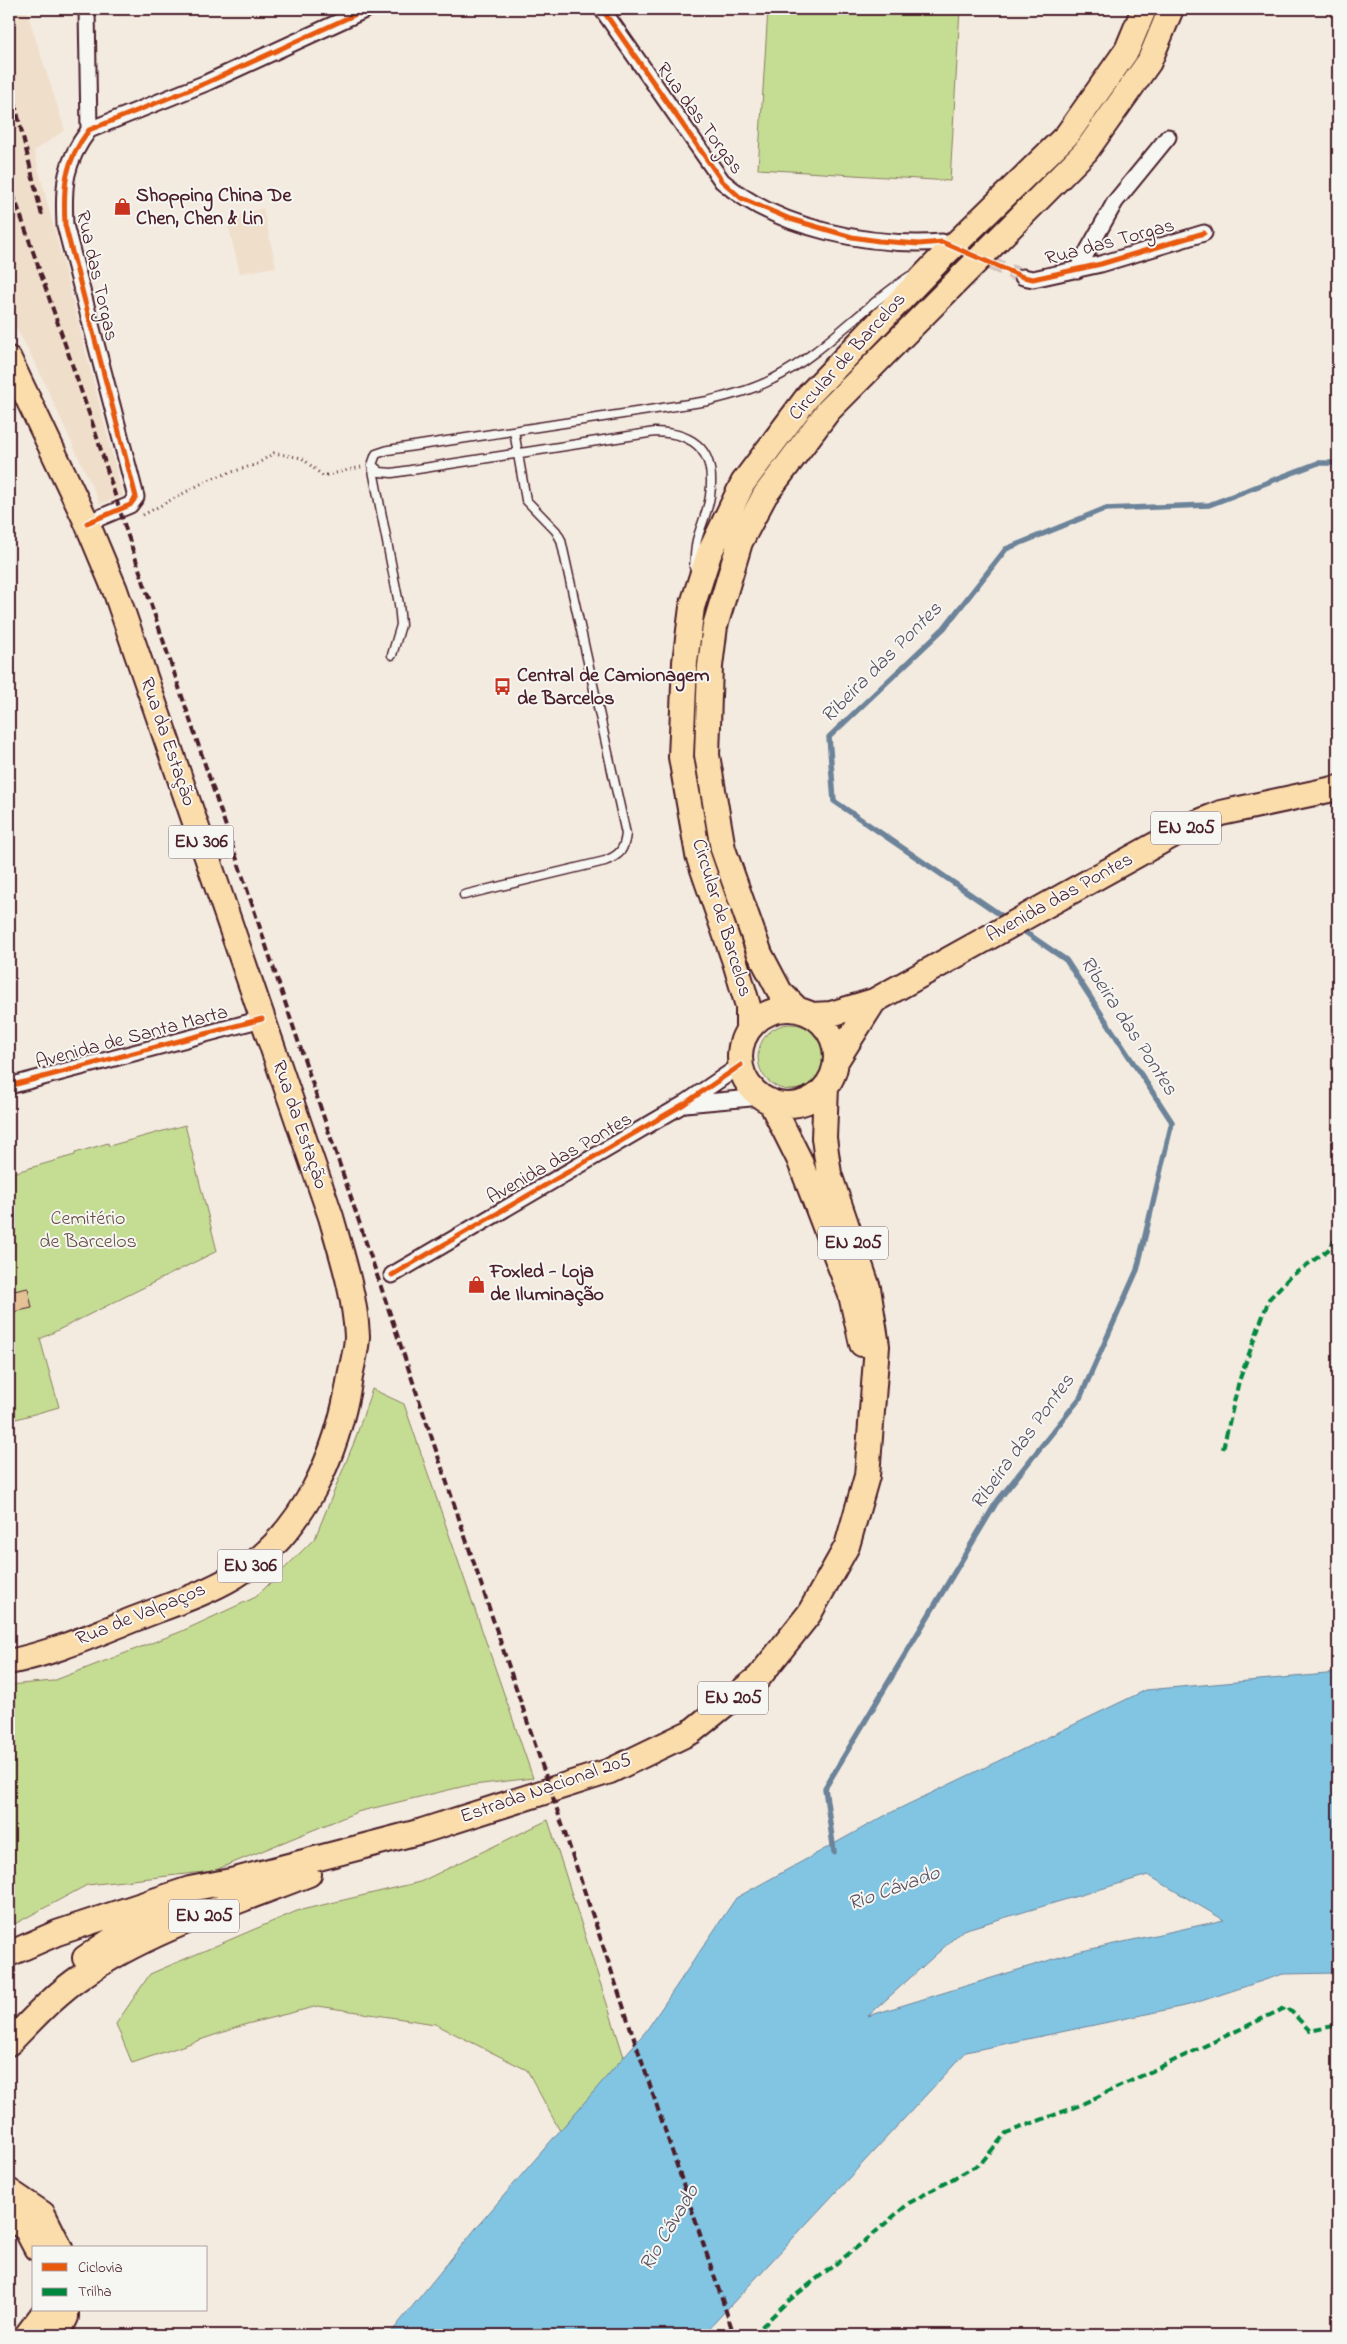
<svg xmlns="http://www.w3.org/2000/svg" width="1347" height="2344" viewBox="0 0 1347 2344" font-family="'Indie Flower',sans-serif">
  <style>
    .built { fill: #efdeca }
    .green { fill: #c5dd93; stroke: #887e5f }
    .water { fill: #82c5e3; stroke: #6c8399; fill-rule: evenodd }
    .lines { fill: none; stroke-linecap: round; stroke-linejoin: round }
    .stream { stroke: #6c8399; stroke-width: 5.5 }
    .building { fill: #e5c196; stroke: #4a1f2b }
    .street-tunnel { stroke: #d1c2bc; stroke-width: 15; stroke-dasharray: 15 8; stroke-linecap: butt }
    .lane-casing { stroke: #4a1f2b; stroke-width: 11 }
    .street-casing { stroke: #4a1f2b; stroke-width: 19 }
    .primary-casing { stroke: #4a1f2b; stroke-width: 28 }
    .path { stroke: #4a1f2b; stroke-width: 3; stroke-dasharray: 1 4; stroke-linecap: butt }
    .lane { stroke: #f6f6f2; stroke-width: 8 }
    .street { stroke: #f6f6f2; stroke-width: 15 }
    .primary { stroke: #faddab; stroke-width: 24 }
    .rail { stroke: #4a1f2b; stroke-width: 4; stroke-dasharray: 8 4; stroke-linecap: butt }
    .quiet { stroke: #00873e; stroke-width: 4; stroke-dasharray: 8 4; stroke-linecap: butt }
    .cycleway-casing { stroke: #f6f6f2; stroke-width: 8 }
    .cycleway { stroke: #e8590c; stroke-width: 5 }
    .labels { text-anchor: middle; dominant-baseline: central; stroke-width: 4; stroke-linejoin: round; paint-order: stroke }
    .shield { fill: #f6f6f2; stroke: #7e6067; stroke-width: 1 }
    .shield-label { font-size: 19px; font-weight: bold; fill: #4a1f2b }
    .street-label { font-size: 20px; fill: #4a1f2b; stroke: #f6f6f2 }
    .poi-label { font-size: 20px; font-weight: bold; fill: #4a1f2b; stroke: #f6f6f2; text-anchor: start }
    .park-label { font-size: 20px; fill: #694e45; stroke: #f6f6f2 }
    .water-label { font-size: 21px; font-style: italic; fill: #5b5162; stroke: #f6f6f2 }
  </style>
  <rect width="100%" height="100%" fill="#f3ebe0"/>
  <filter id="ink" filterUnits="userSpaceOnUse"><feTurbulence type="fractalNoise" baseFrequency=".02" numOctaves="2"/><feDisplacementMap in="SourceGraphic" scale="10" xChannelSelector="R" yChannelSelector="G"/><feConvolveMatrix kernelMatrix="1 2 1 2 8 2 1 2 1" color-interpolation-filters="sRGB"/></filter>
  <g filter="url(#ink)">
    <path class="built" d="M 9,9 L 26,9 L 65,130 L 34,151 L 123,496 L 100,504 L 38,369 L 9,314 Z
      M 263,208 L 276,267 L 240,273 L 227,220 Z"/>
    <path class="green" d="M 768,9 L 960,9 L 950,181 L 758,169 Z
      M758 1057a33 33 0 1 1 66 0a33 33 0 1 1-66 0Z
      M 185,1125 L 217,1251 L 40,1339 L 59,1407 L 9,1421 L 9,1174 L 75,1155 L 75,1153 L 108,1143 L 109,1146 Z
      M 372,1389 L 404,1404 L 533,1778 L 465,1786 L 357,1812 L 213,1871 L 87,1885 L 9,1927 L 9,1685 L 53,1681 L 180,1632 L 256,1597 L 315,1538 L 355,1440 Z
      M 548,1820 L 624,2057 L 560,2131 L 527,2070 L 435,2024 L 318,2006 L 247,2024 L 132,2063 L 116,2024 L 150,1974 L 297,1911 L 420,1882 Z"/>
    <path class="water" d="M 1338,1673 L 1338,1973 L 1283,1974 L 1189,2005 L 966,2052 L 703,2335 L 389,2335 L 481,2222 L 646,2031 L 736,1898 L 888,1814 L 1146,1690 ZM 1148,1875 L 1224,1920 L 1073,1953 L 868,2016 L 963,1930 Z"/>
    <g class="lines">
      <path class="stream" d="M 1008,920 L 834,801 L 829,737 L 944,628 L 1006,549 L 1104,509 L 1209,505 L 1318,463 L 1338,463
        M 834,1852 L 825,1788 L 996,1503 L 1080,1398 L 1137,1270 L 1172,1122 L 1066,960 L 1018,927"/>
    </g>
    <path class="building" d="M 28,1288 L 32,1308 L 9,1313 L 9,1292 Z"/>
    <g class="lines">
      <path class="street-tunnel" d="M 946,244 L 1023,277"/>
      <defs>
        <path id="lane" d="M 372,465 L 380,472 L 392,473 L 655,432 C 697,433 716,453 710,496 C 708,511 701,525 697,540 C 695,549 695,558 694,567
          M 392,655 L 401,625 L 399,604 L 372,465 L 376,454 L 388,450 L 708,401 C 730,395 753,390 773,379 C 824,353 862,307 910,276
          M 464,895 L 605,861 C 620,855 624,850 626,834 L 561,540 L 556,531 L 526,500 L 514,431"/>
        <path id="street" d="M 87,9 L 89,130
          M 602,9 L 722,181 C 777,229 871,247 942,242
          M 1077,270 L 1115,202 L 1168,137
          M 1023,277 L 1033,279 L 1101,264 L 1204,233
          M 87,523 L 130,505 L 136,497 L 65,225 C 63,185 64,163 89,130 L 206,83 L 367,9
          M 9,1086 L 262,1019
          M 685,1104 L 762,1097
          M 392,1275 L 684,1104 L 741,1065"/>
        <path id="primary" d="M 9,359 L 87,523 L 115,590 L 331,1217 C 342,1256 355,1295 357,1336 C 357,1349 352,1364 350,1377 C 338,1453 304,1534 235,1576 C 205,1594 170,1605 137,1618 C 96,1634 53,1653 9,1662
          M740 1057a48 48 0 1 1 96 0a48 48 0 1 1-96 0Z
          M 798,1010 L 780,992 L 760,954 L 723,849 L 707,755 L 710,666 L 715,626 L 740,542 L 765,495 L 828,411 L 1086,151 L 1149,62 L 1171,9
          M 812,1015 L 831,1014 L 874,1001 L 1189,826 L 1221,813 L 1338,788
          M 748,1030 L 748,1006 L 735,962 L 698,855 L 681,757 L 685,662 L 692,607 L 709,554 L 743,483 L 809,395 L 945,254 L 1067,135 L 1127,50 L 1144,9
          M 836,1061 L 874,1001
          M 770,1101 L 799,1159 L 851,1295 L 862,1344
          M 9,1954 L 57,1933 L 190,1889 L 231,1881 L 422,1831 L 610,1771 L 691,1732 L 759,1677 L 809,1614 L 847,1546 L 867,1476 L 877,1346 L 868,1288 L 829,1174 L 824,1138 L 826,1086
          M 85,1958 L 128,1929 L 168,1910
          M 9,2043 C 32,2020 55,1994 82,1976 C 147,1931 235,1903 309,1874
          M 9,2191 L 43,2214 L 60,2248
          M 9,2217 L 26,2229 L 36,2248
          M 27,2335 L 46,2310
          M 57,2335 L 66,2317 L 66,2310"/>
      </defs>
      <use href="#lane" class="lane-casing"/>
      <use href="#street" class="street-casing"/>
      <use href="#primary" class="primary-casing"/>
      <path class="path" d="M 143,515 L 210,479 L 257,464 L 274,453 L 302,458 L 323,476 L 361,467"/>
      <use href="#lane" class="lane"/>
      <use href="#street" class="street"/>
      <use href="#primary" class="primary"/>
      <path class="rail" d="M 9,79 L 42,216
        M 9,182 L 94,428 L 126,530 L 734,2335"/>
      <path class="quiet" d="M 1223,1449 L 1239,1381 L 1269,1299 L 1290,1277 L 1328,1250 L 1338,1236
        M 753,2335 L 787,2302 L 865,2241 L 909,2203 L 981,2163 L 1006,2133 L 1078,2106 L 1287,2007 L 1310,2031 L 1338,2025"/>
      <defs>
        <path id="cycleway" d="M 602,9 L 722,181 L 741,198 L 790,219 L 852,237 L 879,241 L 919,244 L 942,242 L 1023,277 L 1033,279 L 1101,264 L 1204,233
          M 87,523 L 130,505 L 136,497 L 65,225 C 63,185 64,163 89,130 L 206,83 L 367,9
          M 9,1086 L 262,1019
          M 392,1275 L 684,1104 L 741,1065"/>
      </defs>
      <use href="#cycleway" class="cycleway-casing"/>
      <use href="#cycleway" class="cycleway"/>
    </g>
  </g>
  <defs>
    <symbol id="shop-bare" viewBox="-9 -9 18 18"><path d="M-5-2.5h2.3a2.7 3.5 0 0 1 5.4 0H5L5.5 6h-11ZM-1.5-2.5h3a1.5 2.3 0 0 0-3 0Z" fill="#c8321e" stroke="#f6f6f2" stroke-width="2.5" paint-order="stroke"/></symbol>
    <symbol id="bus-bare" viewBox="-9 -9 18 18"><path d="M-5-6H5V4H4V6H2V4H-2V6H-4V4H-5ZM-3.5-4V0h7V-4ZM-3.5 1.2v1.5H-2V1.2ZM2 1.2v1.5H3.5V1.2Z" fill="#c8321e" stroke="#f6f6f2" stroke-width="2.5" paint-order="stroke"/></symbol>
  </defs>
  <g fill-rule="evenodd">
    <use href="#shop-bare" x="110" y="194" width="25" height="25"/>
    <use href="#bus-bare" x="490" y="674" width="25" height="25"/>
    <use href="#shop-bare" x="464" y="1272" width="25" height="25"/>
  </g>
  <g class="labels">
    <g class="shield">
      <rect x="1151" y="811.5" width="70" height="33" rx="4"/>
      <rect x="168.5" y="825.5" width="65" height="33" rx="4"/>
      <rect x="818" y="1226.5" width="70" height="33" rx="4"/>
      <rect x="217.5" y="1549.5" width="65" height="33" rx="4"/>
      <rect x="698" y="1681.5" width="70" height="33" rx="4"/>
      <rect x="169" y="1899.5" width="70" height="33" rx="4"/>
    </g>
    <g class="shield-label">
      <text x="1186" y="828">EN 205</text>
      <text x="201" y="842">EN 306</text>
      <text x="853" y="1243">EN 205</text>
      <text x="250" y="1566">EN 306</text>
      <text x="733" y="1698">EN 205</text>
      <text x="204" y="1916">EN 205</text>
    </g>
    <g class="street-label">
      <text transform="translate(699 119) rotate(54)">Rua das Torgas</text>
      <text transform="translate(1110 243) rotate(-15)">Rua das Torgas</text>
      <text transform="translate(96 276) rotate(77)">Rua das Torgas</text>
      <text transform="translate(848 357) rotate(-48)">Circular de Barcelos</text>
      <text transform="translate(167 742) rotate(71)">Rua da Estação</text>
      <text transform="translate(1060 898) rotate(-29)">Avenida das Pontes</text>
      <text transform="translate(721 918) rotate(73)">Circular de Barcelos</text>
      <text transform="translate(132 1038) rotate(-15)">Avenida de Santa Marta</text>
      <text transform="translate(299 1125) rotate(71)">Rua da Estação</text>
      <text transform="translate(560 1159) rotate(-30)">Avenida das Pontes</text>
      <text transform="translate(141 1615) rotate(-22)">Rua de Valpaços</text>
      <text transform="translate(546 1789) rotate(-19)">Estrada Nacional 205</text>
    </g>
    <g class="poi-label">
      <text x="136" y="196">Shopping China De<tspan x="136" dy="23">Chen, Chen &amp; Lin</tspan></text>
      <text x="517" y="676">Central de Camionagem<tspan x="517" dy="23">de Barcelos</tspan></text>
      <text x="490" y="1272">Foxled - Loja<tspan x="490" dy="23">de Iluminação</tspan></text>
    </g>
    <g class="park-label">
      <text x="88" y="1219">Cemitério<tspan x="88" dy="23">de Barcelos</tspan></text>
    </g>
    <g class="water-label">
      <text transform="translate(882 663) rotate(-45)">Ribeira das Pontes</text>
      <text transform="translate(1128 1026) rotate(57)">Ribeira das Pontes</text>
      <text transform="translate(1023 1442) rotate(-54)">Ribeira das Pontes</text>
      <text transform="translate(894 1889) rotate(-20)">Rio Cávado</text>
      <text transform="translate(670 2228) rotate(-59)">Rio Cávado</text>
    </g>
  </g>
  <rect width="1347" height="2344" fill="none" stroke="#f6f6f2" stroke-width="30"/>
  <rect x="15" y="15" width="1317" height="2314" fill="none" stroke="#4a1f2b" stroke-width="2" filter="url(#ink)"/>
  <rect x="32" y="2246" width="175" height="65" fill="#f6f6f2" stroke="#b1a0a2"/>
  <rect x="42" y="2263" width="25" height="8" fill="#e8590c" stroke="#b1a0a2"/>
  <text x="78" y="2272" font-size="15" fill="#4a1f2b">Ciclovia</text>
  <rect x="42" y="2288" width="25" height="8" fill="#00873e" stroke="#b1a0a2"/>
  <text x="78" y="2296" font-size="15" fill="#4a1f2b">Trilha</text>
</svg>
